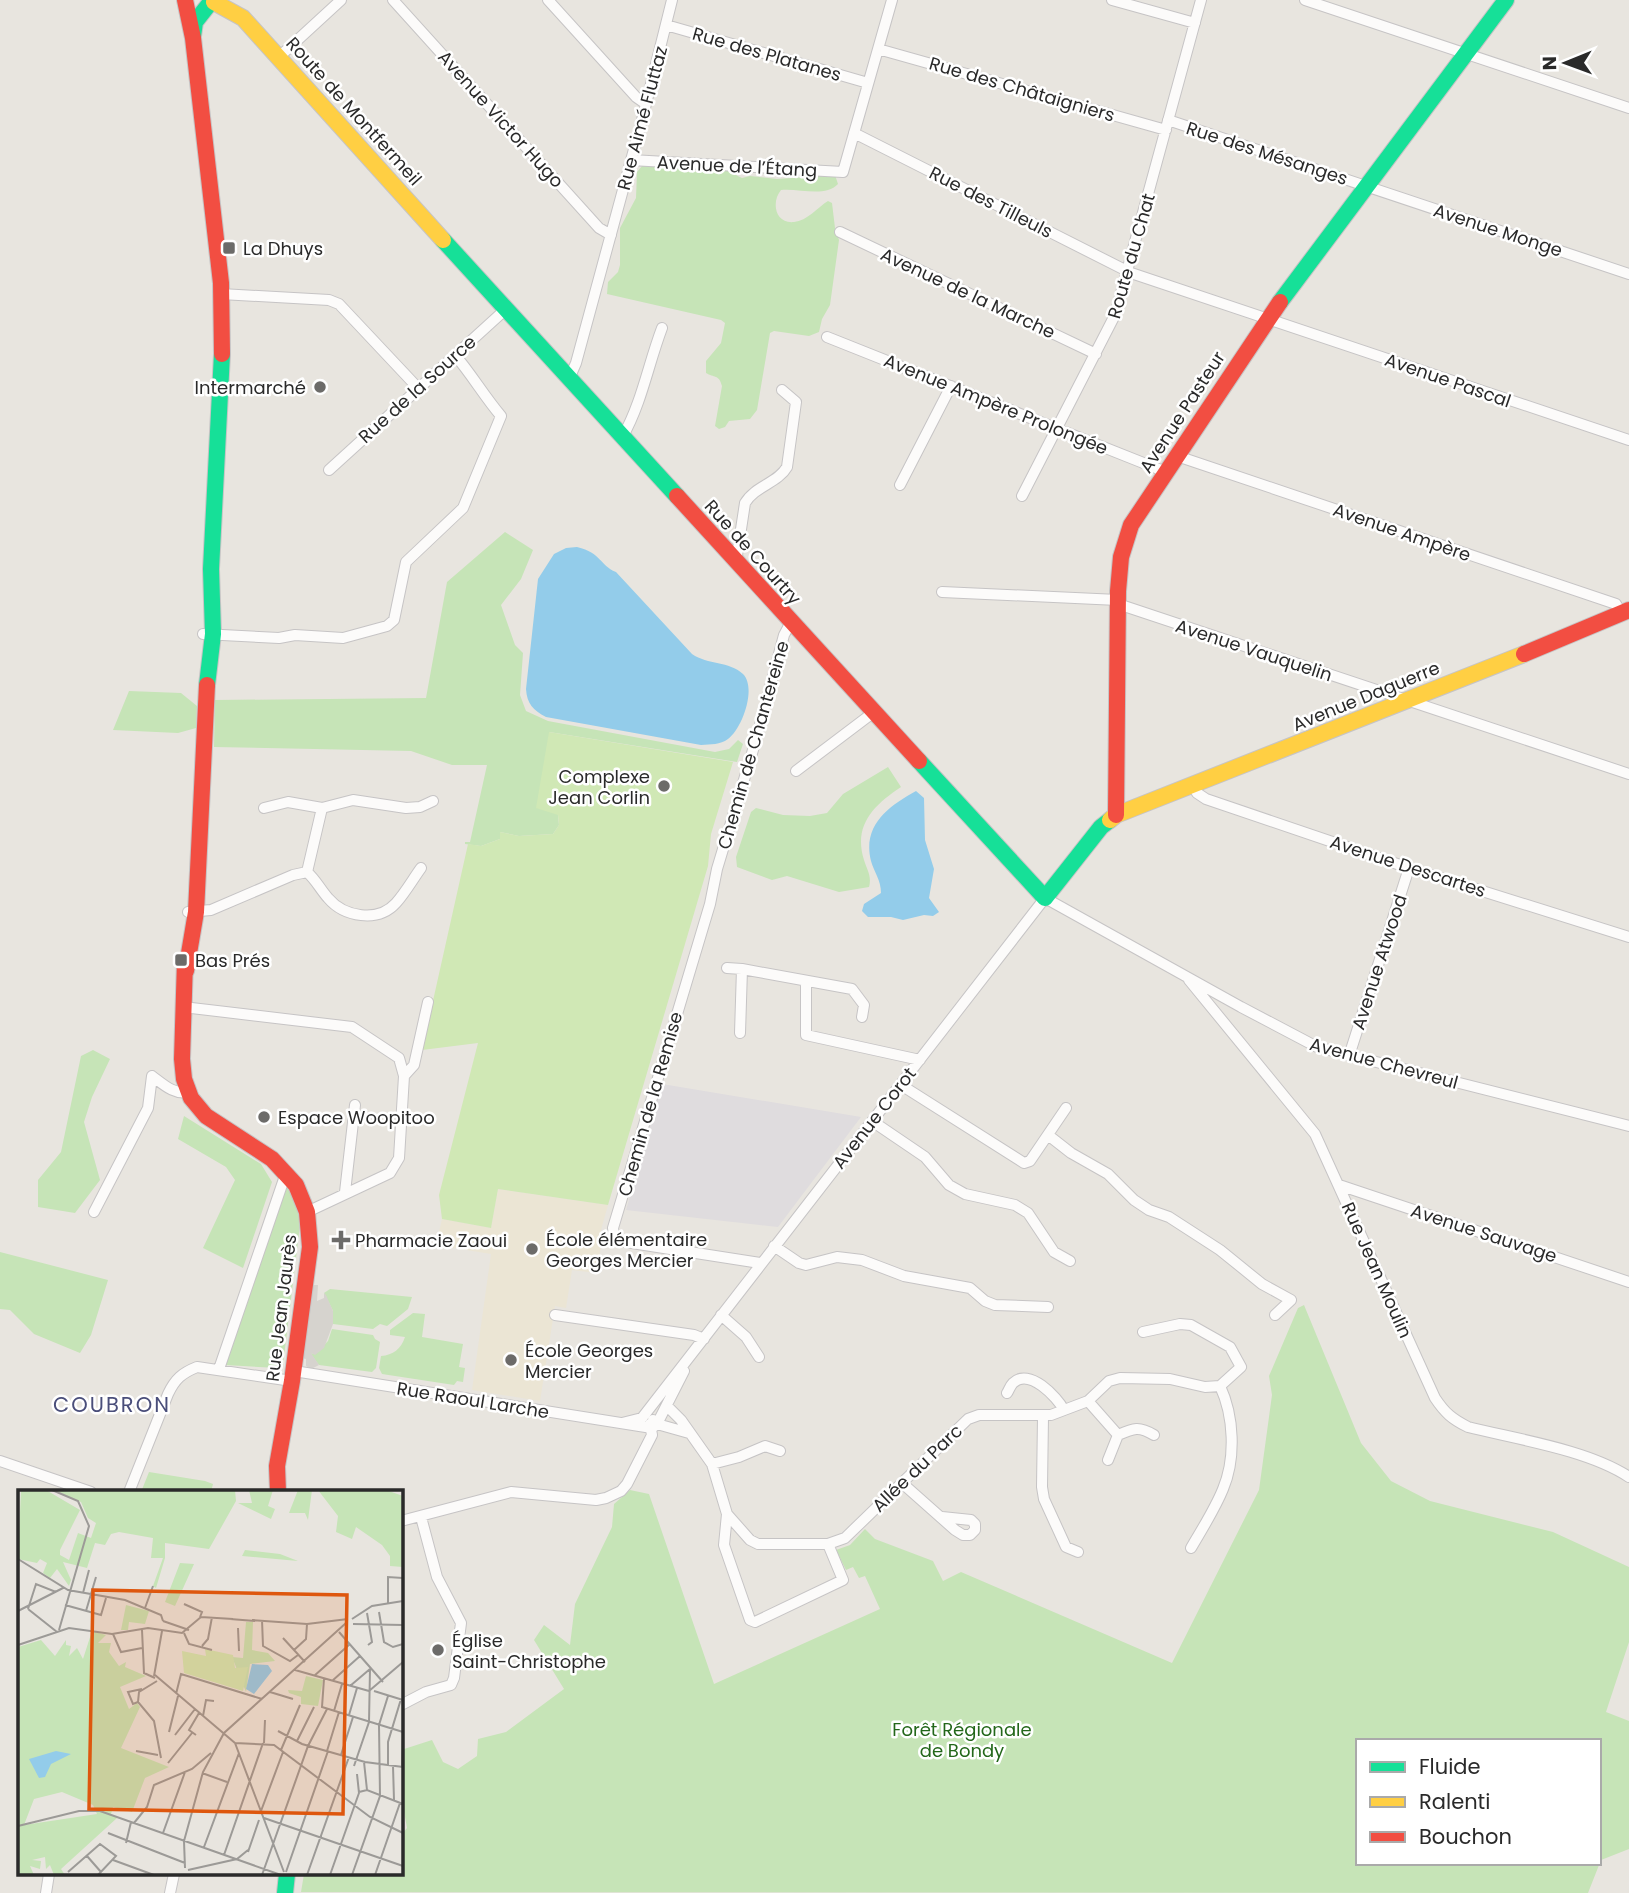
<svg xmlns="http://www.w3.org/2000/svg" width="1629" height="1893" viewBox="0 0 1629 1893" font-family="Poppins,sans-serif">
  <style>
    .industrial { fill: #dfdcde }
    .education { fill: #ebe5d4 }
    .green { fill: #c6e4b7; fill-rule: evenodd }
    .pitch { fill: #d0e8b5 }
    .plaza { fill: #d6d3ce }
    .water { fill: #93ccea }
    .lines { fill: none; stroke-linecap: round; stroke-linejoin: round }
    .street-casing { stroke: #c6c4c5; stroke-width: 12 }
    .fast-casing { stroke: #c6c4c5; stroke-width: 18 }
    .slow-casing { stroke: #c6c4c5; stroke-width: 18 }
    .jam-casing { stroke: #c6c4c5; stroke-width: 18 }
    .street { stroke: #fcfbfa; stroke-width: 10 }
    .fast { stroke: #16e098; stroke-width: 16 }
    .slow { stroke: #ffcf43; stroke-width: 16 }
    .jam { stroke: #f24e42; stroke-width: 16 }
    .poi-dot { fill: #6c6b69; stroke: #fff; stroke-width: 2.5 }
    .labels { text-anchor: middle; dominant-baseline: central; stroke-width: 5; stroke-linejoin: round; paint-order: stroke }
    .street-label { font-size: 18px; fill: #2a2a2a; stroke: #fff }
    .poi-label { font-size: 18px; fill: #2a2a2a; stroke: #fff; text-anchor: start }
    .park-label { font-size: 18px; fill: #23671a; stroke: #fff }
    .quarter-label { font-size: 21px; letter-spacing: 2px; fill: #4a4e7a; stroke: #fff }
    .inset-road { fill: none; stroke: #9c9a97; stroke-width: 2 }
    .view { fill: #de570e; fill-opacity: 0.15; stroke: #de570e; stroke-width: 3.5 }
    .inset-edge { fill: none; stroke: #2a2a2a; stroke-width: 3.5 }
  </style>
  <rect width="100%" height="100%" fill="#e8e5df"/>
  <path class="industrial" d="M 662,1084 L 861,1117 L 778,1227 L 626,1210 Z"/>
  <path class="education" d="M 498,1189 L 608,1205 L 599,1237 L 602,1238 L 597,1273 L 572,1270 L 566,1308 L 555,1306 L 540,1401 L 472,1390 L 491,1254 L 436,1245 L 442,1219 L 491,1228 Z"/>
  <path class="green" d="M 650,165 C 665,171 674,164 689,172 C 700,172 715,168 726,170 C 730,171 737,176 742,178 L 750,176 L 777,179 L 835,175 L 838,184 C 825,198 799,188 781,190 C 771,202 775,224 794,222 C 807,221 818,207 828,201 L 832,203 L 835,228 L 839,240 L 830,305 L 822,319 L 819,332 L 809,336 L 774,331 L 770,333 L 757,410 L 750,419 L 729,421 L 725,427 L 719,429 L 715,426 L 722,386 C 719,374 714,378 706,373 L 706,361 L 721,343 L 725,323 L 721,320 L 607,294 L 608,282 L 618,272 L 620,265 L 620,228 L 636,198 L 637,172 L 642,166 Z
    M 505,532 L 533,550 L 521,579 L 501,605 L 515,645 L 523,653 L 520,695 L 526,711 L 548,721 L 715,752 L 729,749 L 738,740 L 743,744 L 737,762 L 549,732 L 559,825 L 553,834 L 519,836 L 500,832 L 500,839 L 481,846 L 465,844 L 465,842 L 470,842 L 487,765 L 452,765 L 411,751 L 214,747 L 215,700 L 426,698 L 447,582 Z
    M 129,691 L 181,693 L 197,706 L 196,728 L 178,733 L 113,730 Z
    M 888,767 L 901,787 C 874,805 853,825 864,860 C 867,870 872,876 869,887 L 839,892 L 787,876 L 772,880 L 737,867 L 736,857 L 751,812 L 756,808 L 783,815 L 810,816 L 827,813 L 843,794 Z
    M 93,1050 L 110,1059 L 92,1097 L 84,1122 L 100,1180 L 75,1213 L 38,1207 L 38,1180 L 61,1152 L 81,1056 Z
    M 184,1116 L 261,1164 L 272,1182 L 243,1268 L 203,1248 L 235,1180 L 226,1167 L 178,1139 Z
    M 287,1187 L 300,1212 L 300,1225 L 283,1365 L 278,1368 L 225,1365 Z
    M 0,1252 L 108,1280 L 91,1335 L 80,1353 L 34,1334 L 10,1310 L 0,1309 Z
    M 330,1289 L 412,1297 L 408,1309 L 387,1326 L 380,1324 L 373,1329 L 333,1324 L 333,1311 L 324,1293 Z
    M 1304,1305 L 1361,1443 L 1391,1481 L 1430,1501 L 1553,1532 L 1629,1567 L 1629,1642 L 1606,1712 L 1629,1721 L 1629,1849 L 1601,1860 L 1588,1893 L 301,1892 L 304,1874 L 401,1874 L 401,1835 L 407,1828 L 401,1795 L 401,1750 L 432,1740 L 443,1762 L 458,1769 L 477,1756 L 478,1739 L 506,1732 L 564,1689 L 534,1640 L 544,1625 L 570,1645 L 575,1604 L 612,1527 L 614,1504 L 630,1490 L 649,1494 L 714,1684 L 880,1609 L 865,1576 L 859,1578 L 853,1567 L 846,1570 L 836,1550 L 850,1545 L 865,1529 L 875,1539 L 933,1561 L 943,1581 L 961,1572 L 1172,1663 L 1259,1490 L 1272,1395 L 1269,1376 L 1298,1308 ZM 1358,1741 L 1599,1741 L 1599,1863 L 1358,1863 Z
    M 413,1313 L 425,1314 L 422,1337 L 463,1344 L 459,1367 L 465,1368 L 463,1382 L 457,1381 L 454,1385 L 382,1374 L 379,1368 L 381,1356 C 393,1355 401,1349 405,1337 L 390,1335 L 390,1330 Z
    M 332,1329 L 373,1335 L 375,1339 L 380,1342 L 376,1368 L 372,1372 L 319,1365 L 310,1353 L 315,1354 L 328,1341 Z
    M 149,1472 L 205,1481 L 213,1484 L 211,1492 L 141,1492 Z"/>
  <path class="pitch" d="M 549,732 L 733,762 L 711,834 L 708,866 L 608,1205 L 498,1189 L 491,1228 L 442,1219 L 439,1195 L 478,1043 L 422,1050 L 468,844 L 481,846 L 500,839 L 500,832 L 519,836 L 553,834 L 559,825 L 558,815 L 536,808 Z"/>
  <path class="plaza" d="M 313,1285 L 318,1285 L 317,1301 L 324,1298 L 324,1293 L 326,1295 L 333,1311 L 333,1324 L 324,1348 L 315,1355 L 311,1353 L 319,1365 L 311,1369 L 306,1366 L 306,1359 L 302,1358 L 309,1321 L 308,1312 Z"/>
  <path class="water" d="M 577,547 C 602,553 599,565 616,572 L 692,654 C 708,665 729,661 743,674 C 757,688 742,729 728,739 C 720,745 711,744 701,745 L 546,717 C 533,710 527,704 526,689 L 538,579 L 554,554 L 566,548 Z
    M 916,791 L 924,798 L 925,840 L 934,869 L 929,898 L 939,912 L 933,916 L 924,915 L 903,920 L 891,917 L 868,917 L 862,911 L 864,904 L 881,893 C 881,880 874,872 871,861 C 862,825 889,806 916,791 Z"/>
  <g class="lines">
    <defs>
      <path id="street" d="M 393,0 L 599,228 L 611,235
        M 548,0 L 636,97 L 646,104
        M 1112,0 L 1195,23
        M 1305,0 L 1629,108
        M 666,25 L 868,83
        M 878,49 L 1166,130
        M 279,57 L 341,0
        M 1168,120 L 1629,274
        M 854,133 L 1131,273 L 1629,440
        M 631,160 L 843,172 L 892,0
        M 840,232 L 1096,354
        M 221,294 L 329,300 L 339,304 L 418,388
        M 827,337 L 1166,472
        M 569,379 L 576,363 L 643,116 L 672,0
        M 623,436 C 642,402 648,365 662,328
        M 1177,456 L 1616,604 L 1622,614
        M 329,470 L 506,309
        M 900,485 L 951,386
        M 1022,496 L 1115,315 L 1201,0
        M 736,562 L 745,503 C 755,486 778,483 787,467 L 796,402 L 782,390
        M 942,592 L 1118,600
        M 1118,604 L 1629,774
        M 203,634 L 279,638 L 295,635 L 343,638 L 387,626 L 394,620 L 406,562 L 463,508 L 501,416 C 484,396 472,375 455,355
        M 796,771 L 874,712
        M 1193,786 L 1197,793 L 1206,799 L 1409,868 L 1629,937
        M 264,808 L 288,802 L 322,808 L 353,800 L 406,808 L 420,807 L 433,801
        M 307,872 C 316,880 320,889 328,898 C 344,917 378,923 396,903 C 405,893 413,879 421,868
        M 307,872 L 322,808
        M 188,912 L 211,910 L 293,875 L 307,872
        M 727,968 L 742,969 L 852,989 L 864,1005 L 862,1017
        M 1189,980 L 1315,1134 L 1435,1398 C 1445,1413 1452,1419 1468,1427 C 1516,1439 1589,1450 1629,1477
        M 806,981 L 806,1035 L 920,1060
        M 183,1007 L 352,1027 L 399,1058 L 404,1076 L 399,1158 L 390,1173 L 307,1212
        M 740,1033 L 742,969
        M 1349,1056 L 1409,868
        M 404,1076 L 414,1065 L 428,1002
        M 901,1085 L 1024,1163 L 1030,1161 L 1066,1108
        M 872,1121 L 925,1157 L 949,1185 L 965,1194 L 1015,1205 L 1028,1213 L 1054,1252 L 1070,1261
        M 1048,1135 L 1071,1153 L 1108,1174 L 1134,1200 L 1149,1210 L 1169,1217 L 1220,1250 L 1262,1284 L 1291,1300 L 1275,1315
        M 1339,1185 L 1629,1282
        M 345,1192 L 355,1105
        M 94,1212 L 148,1108 L 152,1076 C 163,1084 174,1095 188,1092
        M 774,1246 L 799,1263 L 806,1265 L 837,1257 L 862,1260 L 904,1276 L 970,1288 L 985,1301 L 995,1305 L 1048,1307
        M 760,1263 L 619,1241 L 614,1236 L 613,1228 L 710,904 L 717,869 L 756,740 L 784,635 L 791,622
        M 555,1315 L 694,1335 L 704,1339
        M 721,1315 L 746,1337 L 759,1357
        M 219,1369 L 286,1173
        M 294,1371 L 652,1428 L 657,1424 L 684,1371
        M 1007,1393 C 1009,1390 1010,1386 1013,1383 C 1029,1367 1057,1397 1064,1410
        M 1088,1401 L 1118,1435
        M 667,1406 L 681,1420 L 712,1464 L 727,1514 L 750,1540 L 758,1544 L 828,1544 L 845,1538 L 968,1419 L 979,1415 L 1051,1415 L 1088,1401 L 1109,1381 L 1120,1378 L 1170,1379 L 1205,1387 L 1220,1386 L 1241,1367 L 1230,1347 L 1191,1325 L 1180,1324 L 1143,1332
        M 1043,1417 L 1042,1487 L 1044,1499 L 1066,1547 L 1078,1552
        M 653,1420 L 657,1424 L 689,1433
        M 622,1423 L 642,1418 L 1045,898 L 1241,1007 L 1317,1047 L 1629,1126
        M 1108,1460 L 1118,1435 C 1134,1428 1139,1426 1154,1435
        M 0,1461 L 91,1492
        M 712,1464 L 739,1457 L 765,1446 L 780,1451
        M 902,1483 L 955,1530 L 963,1535 L 970,1535 L 975,1530 L 975,1524 L 971,1520 L 942,1517
        M 129,1492 L 168,1394 C 175,1379 182,1373 197,1367 L 292,1381
        M 727,1514 L 724,1545 L 750,1620 L 755,1622 L 843,1580 L 828,1544
        M 401,1521 L 511,1492 L 596,1500 L 606,1498 L 621,1491 L 627,1484 L 652,1435 L 650,1424
        M 1191,1548 C 1202,1529 1215,1509 1223,1489 C 1236,1458 1234,1416 1220,1386
        M 401,1705 L 426,1692 L 451,1685 L 454,1678 L 461,1623 L 437,1577 L 421,1517
        M 46,1893 L 49,1874
        M 170,1893 L 174,1874"/>
      <path id="fast" d="M 193,36 L 195,22 L 210,3
        M 443,240 L 677,496
        M 1280,302 L 1506,0
        M 207,685 L 213,634 L 211,569 L 222,354
        M 919,761 L 1045,898 L 1101,827 L 1110,820
        M 285,1893 L 287,1874"/>
      <path id="slow" d="M 214,2 L 243,18 L 443,240
        M 1110,820 L 1116,815 L 1524,654"/>
      <path id="jam" d="M 185,0 L 193,38 L 221,283 L 222,354
        M 677,496 L 919,761
        M 1524,654 L 1629,610
        M 1116,815 L 1118,591 L 1121,557 L 1131,525 L 1280,302
        M 185,961 L 182,1059 L 184,1079 L 191,1098 L 206,1116 L 272,1159 L 296,1185 L 307,1212 L 310,1247 L 292,1381 L 277,1466 L 278,1492
        M 186,971 L 196,912 L 207,685"/>
    </defs>
    <use href="#street" class="street-casing"/>
    <use href="#fast" class="fast-casing"/>
    <use href="#slow" class="slow-casing"/>
    <use href="#jam" class="jam-casing"/>
    <use href="#street" class="street"/>
    <use href="#fast" class="fast"/>
    <use href="#slow" class="slow"/>
    <use href="#jam" class="jam"/>
  </g>
  <g class="poi-dot">
    <rect x="222" y="241" width="14" height="14" rx="3.5"/>
    <circle cx="320" cy="387" r="7"/>
    <circle cx="664" cy="786" r="7"/>
    <rect x="174" y="953" width="14" height="14" rx="3.5"/>
    <circle cx="264" cy="1117" r="7"/>
    <path d="M337.5 1229.5h7v7h7v7h-7v7h-7v-7h-7v-7h7z"/>
    <circle cx="532" cy="1249" r="7"/>
    <circle cx="511" cy="1360" r="7"/>
    <circle cx="438" cy="1650" r="7"/>
  </g>
  <g class="labels">
    <g class="street-label">
      <text transform="translate(767 54) rotate(16)">Rue des Platanes</text>
      <text transform="translate(1022 89) rotate(16)">Rue des Châtaigniers</text>
      <text transform="translate(354 111) rotate(48)">Route de Montfermeil</text>
      <text transform="translate(642 118) rotate(-75)">Rue Aimé Fluttaz</text>
      <text transform="translate(501 119) rotate(48)">Avenue Victor Hugo</text>
      <text transform="translate(1267 153) rotate(18)">Rue des Mésanges</text>
      <text transform="translate(737 166) rotate(3)">Avenue de l’Étang</text>
      <text transform="translate(991 202) rotate(27)">Rue des Tilleuls</text>
      <text transform="translate(1498 230) rotate(18)">Avenue Monge</text>
      <text transform="translate(1131 256) rotate(-74)">Route du Chat</text>
      <text transform="translate(968 293) rotate(25)">Avenue de la Marche</text>
      <text transform="translate(1448 380) rotate(19)">Avenue Pascal</text>
      <text transform="translate(417 389) rotate(-42)">Rue de la Source</text>
      <text transform="translate(996 404) rotate(22)">Avenue Ampère Prolongée</text>
      <text transform="translate(1182 412) rotate(-57)">Avenue Pasteur</text>
      <text transform="translate(1402 532) rotate(19)">Avenue Ampère</text>
      <text transform="translate(753 552) rotate(48)">Rue de Courtry</text>
      <text transform="translate(1254 650) rotate(18)">Avenue Vauquelin</text>
      <text transform="translate(1366 696) rotate(-22)">Avenue Daguerre</text>
      <text transform="translate(753 745) rotate(-74)">Chemin de Chantereine</text>
      <text transform="translate(1408 866) rotate(18)">Avenue Descartes</text>
      <text transform="translate(1379 962) rotate(-72)">Avenue Atwood</text>
      <text transform="translate(1384 1063) rotate(15)">Avenue Chevreul</text>
      <text transform="translate(650 1104) rotate(-74)">Chemin de la Remise</text>
      <text transform="translate(874 1118) rotate(-52)">Avenue Corot</text>
      <text transform="translate(1484 1233) rotate(18)">Avenue Sauvage</text>
      <text transform="translate(1377 1270) rotate(66)">Rue Jean Moulin</text>
      <text transform="translate(281 1308) rotate(-83)">Rue Jean Jaurès</text>
      <text transform="translate(473 1400) rotate(9)">Rue Raoul Larche</text>
      <text transform="translate(917 1468) rotate(-44)">Allée du Parc</text>
    </g>
    <g class="poi-label">
      <text x="243" y="248">La Dhuys</text>
      <text x="306" y="387" text-anchor="end">Intermarché</text>
      <text x="650" y="776" text-anchor="end">Complexe<tspan x="650" dy="21">Jean Corlin</tspan></text>
      <text x="195" y="960">Bas Prés</text>
      <text x="278" y="1117">Espace Woopitoo</text>
      <text x="546" y="1239">École élémentaire<tspan x="546" dy="21">Georges Mercier</tspan></text>
      <text x="355" y="1240">Pharmacie Zaoui</text>
      <text x="525" y="1350">École Georges<tspan x="525" dy="21">Mercier</tspan></text>
      <text x="452" y="1640">Église<tspan x="452" dy="21">Saint-Christophe</tspan></text>
    </g>
    <g class="park-label">
      <text x="962" y="1729">Forêt Régionale<tspan x="962" dy="21">de Bondy</tspan></text>
    </g>
    <g class="quarter-label">
      <text x="112" y="1404">COUBRON</text>
    </g>
  </g>
  <g transform="translate(18 1490)">
    <rect width="385" height="385" fill="#e8e5df"/>
    <path d="M 3,0 L 28,0 L 62,20 L 42,60 L 42,65 L 51,70 L 60,43 L 73,48 L 78,33 L 70,28 L 63,12 L 36,0 L 217,0 L 218,11 L 191,59 L 147,53 L 147,68 L 138,98 L 135,96 L 145,68 L 133,68 L 135,48 L 101,42 L 93,44 L 87,55 L 77,53 L 69,78 L 45,72 L 53,90 L 51,96 L 39,79 L 32,88 L 25,83 L 29,73 L 22,69 L 19,73 L 0,69 ZM 231,0 L 255,0 L 250,16 L 257,19 L 253,29 L 220,13 L 234,13 ZM 280,0 L 294,0 L 290,30 L 287,23 L 271,23 ZM 300,0 L 368,0 L 385,6 L 385,77 L 372,76 L 372,66 L 364,55 L 338,37 L 334,49 L 318,42 L 320,26 ZM 227,60 L 262,64 L 280,71 L 224,66 ZM 162,73 L 176,74 L 157,116 L 147,112 ZM 108,115 L 131,121 L 127,134 L 111,132 L 110,140 L 103,140 ZM 228,132 L 235,132 L 234,160 L 250,163 L 257,171 L 232,174 L 228,202 L 214,167 L 225,168 ZM 74,141 L 88,145 L 80,153 L 93,153 L 91,162 L 101,176 L 108,172 L 107,177 L 128,186 L 102,197 L 111,219 L 119,213 L 122,217 L 103,258 L 151,277 L 127,288 L 114,322 L 95,317 L 93,324 L 99,328 L 43,379 L 47,385 L 36,385 L 32,375 L 28,379 L 27,367 L 14,370 L 23,371 L 22,379 L 12,376 L 16,385 L 0,385 L 0,157 L 23,150 L 37,166 L 48,150 L 48,155 L 53,156 L 51,166 L 59,158 L 65,169 ZM 44,302 L 75,315 L 79,324 L 6,335 L 16,309 ZM 288,186 L 305,190 L 300,216 L 283,214 L 283,207 L 271,203 L 270,200 L 284,201 Z" fill="#c6e4b7" fill-rule="evenodd"/>
    <path d="M 187,159 L 215,165 L 217,178 L 230,177 L 225,201 L 166,183 L 164,161 L 188,166 Z" fill="#d0e8b5"/>
    <path d="M 234,174 L 250,175 L 254,181 L 236,204 L 228,199 ZM 38,261 L 53,264 L 33,274 L 27,287 L 21,288 L 11,269 Z" fill="#93ccea"/>
    <path class="inset-road" d="M 34,0 L 60,11 L 71,36 L 41,140M 0,69 L 50,100 L 107,110 L 143,125 L 145,131M 65,103 L 71,80M 370,113 L 370,87 L 385,88M 166,114 L 184,122 L 182,127M 47,115 L 83,125 L 88,108M 127,118 L 135,96M 10,119 L 18,94 L 38,102M 10,119 L 39,142M 0,121 L 45,98M 68,121 L 78,87M 361,122 L 366,152 L 375,157 L 385,154M 349,123 L 354,152 L 350,155M 212,129 L 237,131M 334,129 L 354,116 L 385,111M 234,130 L 289,134 L 330,129M 244,130 L 245,156 L 272,171 L 280,165M 145,131 L 171,140M 335,134 L 385,135M 220,138 L 221,161M 124,140 L 126,183 L 137,188M 321,142 L 365,192M 166,143 L 171,154 L 194,160M 95,144 L 103,162 L 124,158M 265,148 L 287,172M 0,155 L 51,138 L 94,144 L 130,138 L 164,143 L 183,127 L 215,129M 184,156 L 190,149 L 194,127M 276,160 L 288,149 L 289,134M 277,180 L 351,201M 137,185 L 217,253 L 256,255 L 352,327 L 385,343M 136,186 L 144,141M 296,186 L 332,154M 306,189 L 304,217 L 385,242M 139,191 L 121,202 L 120,212 L 136,231 L 143,268M 314,191 L 342,166M 332,196 L 352,179M 351,201 L 385,172M 356,201 L 385,210M 252,202 L 275,209M 158,204 L 163,184 L 244,209M 120,212 L 115,214 L 110,202 L 124,199M 316,221 L 324,194M 331,225 L 339,198M 185,226 L 188,210 L 196,211M 260,241 L 284,254 L 347,272 L 385,277M 151,242 L 160,206M 157,245 L 177,219M 178,245 L 171,240 L 181,223M 279,251 L 296,217M 217,253 L 266,382M 246,253 L 247,230M 263,260 L 282,215M 118,261 L 140,265M 309,261 L 321,222M 323,265 L 335,227M 346,272 L 349,300M 150,273 L 174,243M 336,276 L 351,232 L 352,179M 370,276 L 370,252 L 383,209M 375,276 L 376,310M 384,277 L 385,246M 184,283 L 209,292M 341,302 L 349,300 L 385,314M 243,321 L 265,262M 246,328 L 385,376M 116,333 L 129,317 L 136,295 L 174,279 L 193,263M 0,336 L 61,321 L 82,321 L 263,385M 90,343 L 167,373M 145,343 L 167,282M 108,353 L 113,332M 186,357 L 221,263M 230,362 L 241,330M 206,365 L 245,253M 69,366 L 83,382M 95,370 L 136,385M 167,378 L 166,351 L 185,282 L 206,243 L 328,133M 170,380 L 219,369 L 230,360M 50,382 L 82,354 L 98,366 L 80,385M 268,382 L 310,261M 244,385 L 290,256 L 309,219M 289,385 L 331,267M 312,385 L 341,303 L 339,284M 334,385 L 362,306 L 361,235 L 370,206M 357,385 L 382,313"/>
    <path class="view" d="M 75,100 L 329,105 L 325,324 L 71,319 Z"/>
    <rect width="385" height="385" class="inset-edge"/>
  </g>
  <rect x="1356" y="1739" width="245" height="126" fill="#ffffff" stroke="#aaaaaa" stroke-width="2"/>
  <rect x="1370" y="1762" width="35" height="10" fill="#16e098" stroke="#aaaaaa" stroke-width="2"/>
  <text x="1419" y="1774" font-size="21" fill="#2a2a2a">Fluide</text>
  <rect x="1370" y="1797" width="35" height="10" fill="#ffcf43" stroke="#aaaaaa" stroke-width="2"/>
  <text x="1419" y="1809" font-size="21" fill="#2a2a2a">Ralenti</text>
  <rect x="1370" y="1832" width="35" height="10" fill="#f24e42" stroke="#aaaaaa" stroke-width="2"/>
  <text x="1419" y="1844" font-size="21" fill="#2a2a2a">Bouchon</text>
  <g transform="translate(1566 63) rotate(269)" stroke="#ffffff" stroke-width="5" paint-order="stroke">
  <path d="M0-5L12 26L0 18L-12 26Z" fill="#2a2a2a"/>
  <text y="-10" font-size="19" font-weight="bold" text-anchor="middle" fill="#2a2a2a">N</text>
  </g>
</svg>
